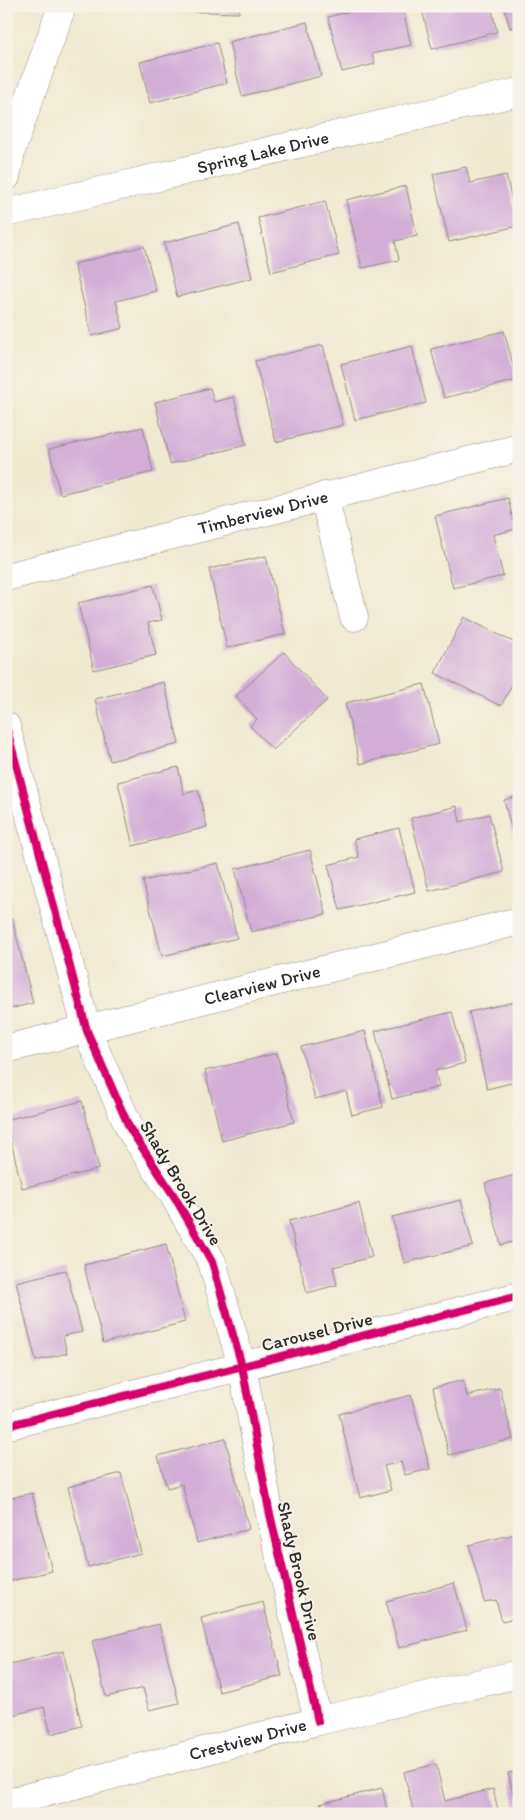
<svg xmlns="http://www.w3.org/2000/svg" width="525" height="1820" viewBox="0 0 525 1820" font-family="Itim,sans-serif">
  <style>
    .building { fill: #d2aed7 }
    .lines { fill: none; stroke-linecap: round; stroke-linejoin: round }
    .minor-casing { stroke: #8e8a7e; stroke-width: 29 }
    .tertiary-casing { stroke: #8e8a7e; stroke-width: 29 }
    .minor { stroke: #fff; stroke-width: 28 }
    .tertiary { stroke: #fff; stroke-width: 28 }
    .cycleway-casing { stroke: #f7f3e8; stroke-width: 11 }
    .cycleway { stroke: #d6006c; stroke-width: 8 }
    .labels { text-anchor: middle; dominant-baseline: central; stroke-width: 4; stroke-linejoin: round; paint-order: stroke }
    .street-label { font-size: 18px; fill: #2b2b2b; stroke: #f7f3e8 }
  </style>
  <rect width="100%" height="100%" fill="#f7f3e8"/>
  <filter id="ink" filterUnits="userSpaceOnUse"><feTurbulence type="fractalNoise" baseFrequency=".02" numOctaves="2"/><feDisplacementMap in="SourceGraphic" scale="10" xChannelSelector="R" yChannelSelector="G"/><feConvolveMatrix kernelMatrix="1 2 1 2 8 2 1 2 1" color-interpolation-filters="sRGB"/></filter>
  <filter id="wash" filterUnits="userSpaceOnUse"><feTurbulence type="fractalNoise" baseFrequency=".0096" numOctaves="4" result="noise"/><feDisplacementMap in="SourceGraphic" scale="20" xChannelSelector="R" yChannelSelector="G"/><feGaussianBlur stdDeviation="1.12" result="paint"/><feColorMatrix in="noise" values="0 0 0 0 0 0 0 0 0 0 0 0 0 0 0 0 0 1.4 0 .05"/><feComposite in="paint" operator="in"/></filter>
  <g filter="url(#wash)">
    <rect width="100%" height="100%" fill="#f0e9d1"/>
    <g id="blocks">
      <path class="building" d="M 174,6 L 239,6 L 239,13 L 174,11 Z
        M 354,6 L 402,6 L 411,45 L 372,54 L 375,64 L 342,72 L 328,17 L 355,10 Z
        M 421,6 L 491,6 L 497,32 L 432,49 Z
        M 504,6 L 519,6 L 519,25 L 510,28 Z
        M 307,22 L 321,76 L 242,96 L 229,42 Z
        M 217,43 L 227,83 L 150,103 L 140,62 Z
        M 466,167 L 470,183 L 506,175 L 518,226 L 449,242 L 433,174 Z
        M 406,186 L 417,236 L 395,241 L 399,260 L 362,268 L 346,200 Z
        M 325,201 L 339,255 L 271,272 L 258,218 Z
        M 239,224 L 252,278 L 177,297 L 164,243 Z
        M 144,246 L 156,291 L 116,301 L 123,328 L 92,336 L 74,264 Z
        M 504,331 L 517,380 L 444,398 L 431,349 Z
        M 323,345 L 343,425 L 276,442 L 255,361 Z
        M 412,346 L 426,403 L 355,420 L 341,364 Z
        M 210,388 L 214,402 L 234,397 L 246,445 L 170,464 L 155,402 Z
        M 143,427 L 153,472 L 60,494 L 49,449 Z
        M 508,498 L 515,529 L 493,535 L 503,576 L 453,588 L 435,516 Z
        M 266,556 L 285,634 L 227,648 L 209,569 Z
        M 153,585 L 162,620 L 148,623 L 156,655 L 94,670 L 78,603 Z
        M 464,617 L 519,645 L 519,671 L 501,706 L 435,673 Z
        M 284,652 L 327,700 L 273,750 L 250,726 L 257,719 L 236,696 Z
        M 164,682 L 179,744 L 110,761 L 95,699 Z
        M 424,684 L 439,744 L 360,764 L 345,703 Z
        M 178,767 L 184,794 L 198,790 L 207,827 L 133,846 L 118,782 Z
        M 519,796 L 519,855 L 518,855 L 504,800 Z
        M 457,806 L 460,822 L 489,814 L 504,872 L 429,891 L 411,818 Z
        M 399,828 L 415,892 L 340,910 L 328,865 L 359,857 L 354,839 Z
        M 310,850 L 326,914 L 251,932 L 235,869 Z
        M 218,863 L 237,938 L 162,956 L 143,881 Z
        M 6,890 L 11,907 L 6,908 Z
        M 12,918 L 33,1003 L 6,1010 L 6,919 Z
        M 519,1001 L 519,1065 L 517,1065 L 519,1081 L 487,1089 L 469,1012 Z
        M 452,1012 L 465,1063 L 435,1071 L 439,1087 L 392,1099 L 375,1031 Z
        M 365,1031 L 383,1107 L 352,1115 L 346,1091 L 315,1099 L 301,1047 Z
        M 277,1053 L 294,1122 L 222,1141 L 205,1071 Z
        M 82,1101 L 99,1169 L 22,1188 L 6,1120 Z
        M 519,1174 L 519,1240 L 501,1245 L 485,1183 Z
        M 461,1200 L 473,1246 L 404,1263 L 392,1217 Z
        M 359,1203 L 372,1257 L 333,1267 L 337,1285 L 307,1293 L 289,1221 Z
        M 166,1244 L 185,1322 L 103,1343 L 84,1265 Z
        M 66,1270 L 82,1332 L 63,1336 L 67,1353 L 36,1361 L 16,1282 Z
        M 463,1380 L 467,1396 L 500,1388 L 513,1439 L 449,1455 L 433,1388 Z
        M 411,1395 L 430,1469 L 405,1475 L 401,1462 L 384,1466 L 391,1490 L 360,1498 L 339,1414 Z
        M 225,1438 L 249,1529 L 197,1543 L 182,1484 L 167,1488 L 158,1456 Z
        M 121,1473 L 141,1553 L 88,1567 L 68,1487 Z
        M 32,1493 L 52,1571 L 6,1582 L 6,1499 Z
        M 519,1533 L 519,1617 L 502,1621 L 496,1600 L 484,1602 L 469,1545 Z
        M 454,1583 L 467,1630 L 399,1648 L 386,1601 Z
        M 263,1602 L 282,1676 L 219,1692 L 201,1618 Z
        M 159,1624 L 179,1703 L 149,1710 L 143,1688 L 106,1697 L 92,1641 Z
        M 63,1651 L 82,1726 L 51,1734 L 44,1707 L 13,1715 L 6,1687 L 6,1665 Z
        M 436,1764 L 445,1801 L 493,1789 L 499,1814 L 414,1814 L 404,1772 Z
        M 519,1771 L 519,1814 L 518,1814 L 508,1773 Z
        M 382,1788 L 388,1814 L 322,1814 L 320,1804 Z"/>
    </g>
  </g>
  <g filter="url(#ink)">
    <use href="#blocks" fill-opacity="0" stroke="#8e8a7e" stroke-width="1"/>
    <g class="lines">
      <defs>
        <g id="minor">
          <path id="s1" d="M 6,213 L 519,92"/>
          <path d="M 324,496 L 354,617"/>
          <path id="s2" d="M 6,577 L 519,448"/>
          <path id="s3" d="M 6,1049 L 519,921"/>
          <path d="M 6,1426 L 519,1296"/>
          <path id="s4" d="M 6,1803 L 318,1721 L 519,1674"/>
        </g>
        <path id="tertiary" d="M 6,177 L 12,148 L 62,6
          M 6,726 L 87,1031 L 130,1129 L 174,1196 L 212,1262 L 242,1366 L 269,1510 L 318,1721"/>
      </defs>
      <use href="#minor" class="minor-casing"/>
      <use href="#tertiary" class="tertiary-casing"/>
      <use href="#minor" class="minor"/>
      <use href="#tertiary" class="tertiary"/>
      <defs>
        <path id="cycleway" d="M 6,726 L 87,1031 L 130,1129 L 174,1196 L 212,1262 L 242,1366 L 269,1510 L 318,1721
          M 6,1426 L 519,1296"/>
      </defs>
      <use href="#cycleway" class="cycleway-casing"/>
      <use href="#cycleway" class="cycleway"/>
    </g>
  </g>
  <g class="labels">
    <g class="street-label">
      <text stroke="none"><textPath href="#s1" startOffset="264">Spring Lake Drive</textPath></text>
      <text stroke="none"><textPath href="#s2" startOffset="265">Timberview Drive</textPath></text>
      <text stroke="none"><textPath href="#s3" startOffset="264">Clearview Drive</textPath></text>
      <text transform="translate(181 1183) rotate(59)">Shady Brook Drive</text>
      <text transform="translate(317 1332) rotate(-14)">Carousel Drive</text>
      <text transform="translate(299 1571) rotate(77)">Shady Brook Drive</text>
      <text stroke="none"><textPath href="#s4" startOffset="250">Crestview Drive</textPath></text>
    </g>
  </g>
  <rect width="525" height="1820" fill="none" stroke="#f7f3e8" stroke-width="25"/>
</svg>
